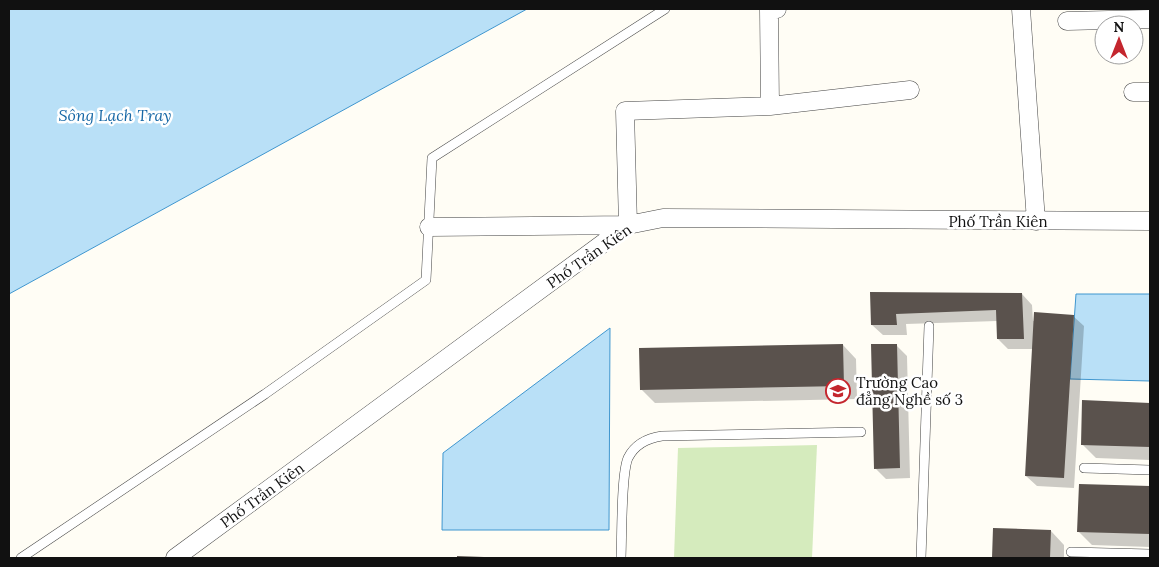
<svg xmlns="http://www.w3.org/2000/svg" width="1159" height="567" viewBox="0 0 1159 567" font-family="Lora,serif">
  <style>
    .green { fill: #d5ebbd }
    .water { fill: #b9e0f7; stroke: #3f96cf }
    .shadow { fill: #0003 }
    .building { fill: #5a524d }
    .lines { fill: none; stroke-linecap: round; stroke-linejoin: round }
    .lane-casing { stroke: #444; stroke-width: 10 }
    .street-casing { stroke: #444; stroke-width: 19 }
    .lane { stroke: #fff; stroke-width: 9 }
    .street { stroke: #fff; stroke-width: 18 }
    .labels { text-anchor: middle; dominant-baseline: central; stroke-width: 5; stroke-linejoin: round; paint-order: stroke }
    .street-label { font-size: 15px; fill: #111; stroke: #fff }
    .poi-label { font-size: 15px; fill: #111; stroke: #fff; text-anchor: start }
    .water-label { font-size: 16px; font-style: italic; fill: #1768a6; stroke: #fff }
  </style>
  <rect width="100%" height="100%" fill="#fffdf5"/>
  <path class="green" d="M 817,445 L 812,558 L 674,558 L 678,448 Z"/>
  <path class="water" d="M 9,9 L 527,9 L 9,294 Z
    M 1076,294 L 1150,294 L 1150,381 L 1070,379 Z
    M 610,328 L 609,530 L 442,530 L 443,453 Z"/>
  <path class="shadow" d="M 871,293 L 1022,294 L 1032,305 L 1033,321 L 1073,316 L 1084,326 L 1074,488 L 1037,486 L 1026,476 L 1033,349 L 1008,349 L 998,339 L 997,321 L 906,324 L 907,335 L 883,335 L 872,325 Z
    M 843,345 L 856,359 L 857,399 L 655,403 L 641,389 Z
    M 896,345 L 907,356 L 910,478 L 886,479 L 876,469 Z
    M 1083,401 L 1150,404 L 1150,460 L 1096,458 L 1082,444 Z
    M 1080,485 L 1150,487 L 1150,547 L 1092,545 L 1078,531 Z
    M 995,529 L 1051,531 L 1064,545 L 1064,558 L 993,558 Z"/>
  <path class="building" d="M 870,292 L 1022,293 L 1024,339 L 997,339 L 996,310 L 896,314 L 897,325 L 871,325 Z
    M 1034,312 L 1074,315 L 1064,478 L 1025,476 Z
    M 843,344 L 844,386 L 640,390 L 639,348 Z
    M 871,344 L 897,344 L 900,468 L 874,469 Z
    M 1082,400 L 1150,403 L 1150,447 L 1081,445 Z
    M 1079,484 L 1150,486 L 1150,534 L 1077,532 Z
    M 993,528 L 1051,530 L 1050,558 L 992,558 Z
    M 457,556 L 484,557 L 484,558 L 457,558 Z"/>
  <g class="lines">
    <defs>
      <path id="lane" d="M 1084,468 L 1150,470
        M 1071,552 L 1150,554
        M 21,558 L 265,394 L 426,280 L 432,158 L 665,9
        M 621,558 C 622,537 621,474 628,458 C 635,444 648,438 662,436 L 861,432
        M 921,558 L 929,326"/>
      <path id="street" d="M 1021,9 L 1036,221
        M 1067,21 L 1150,19
        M 1133,92 L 1150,92
        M 770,106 L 769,10 L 777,9
        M 429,227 L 628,225 L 625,111 L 770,106 L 910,90
        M 175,558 L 628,225 L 663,218 L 1150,221"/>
    </defs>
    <use href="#lane" class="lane-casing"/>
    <use href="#street" class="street-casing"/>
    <use href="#lane" class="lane"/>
    <use href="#street" class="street"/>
  </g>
  <defs>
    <symbol id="university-ring" viewBox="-11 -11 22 22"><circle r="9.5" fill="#fff" stroke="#c4262e" stroke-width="1.5"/><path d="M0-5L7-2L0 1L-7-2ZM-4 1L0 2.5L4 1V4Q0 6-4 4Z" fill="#c4262e"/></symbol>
  </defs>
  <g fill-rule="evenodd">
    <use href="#university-ring" x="824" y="377" width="28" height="28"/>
  </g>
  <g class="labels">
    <g class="street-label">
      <text x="998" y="221">Phố Trần Kiên</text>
      <text transform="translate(589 256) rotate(-35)">Phố Trần Kiên</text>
      <text transform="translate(262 495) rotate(-36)">Phố Trần Kiên</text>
    </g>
    <g class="poi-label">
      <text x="856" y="382">Trường Cao<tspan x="856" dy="17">đẳng Nghề số 3</tspan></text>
    </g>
    <g class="water-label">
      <text x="115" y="115">Sông Lạch Tray</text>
    </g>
  </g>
  <rect width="1159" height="567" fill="none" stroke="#111111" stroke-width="20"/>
  <g transform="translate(1119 40)"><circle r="24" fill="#ffffff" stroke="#a0a0a0"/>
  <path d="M0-4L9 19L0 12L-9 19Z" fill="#c4262e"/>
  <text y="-8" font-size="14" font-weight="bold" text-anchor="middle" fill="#111111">N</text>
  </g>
</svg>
